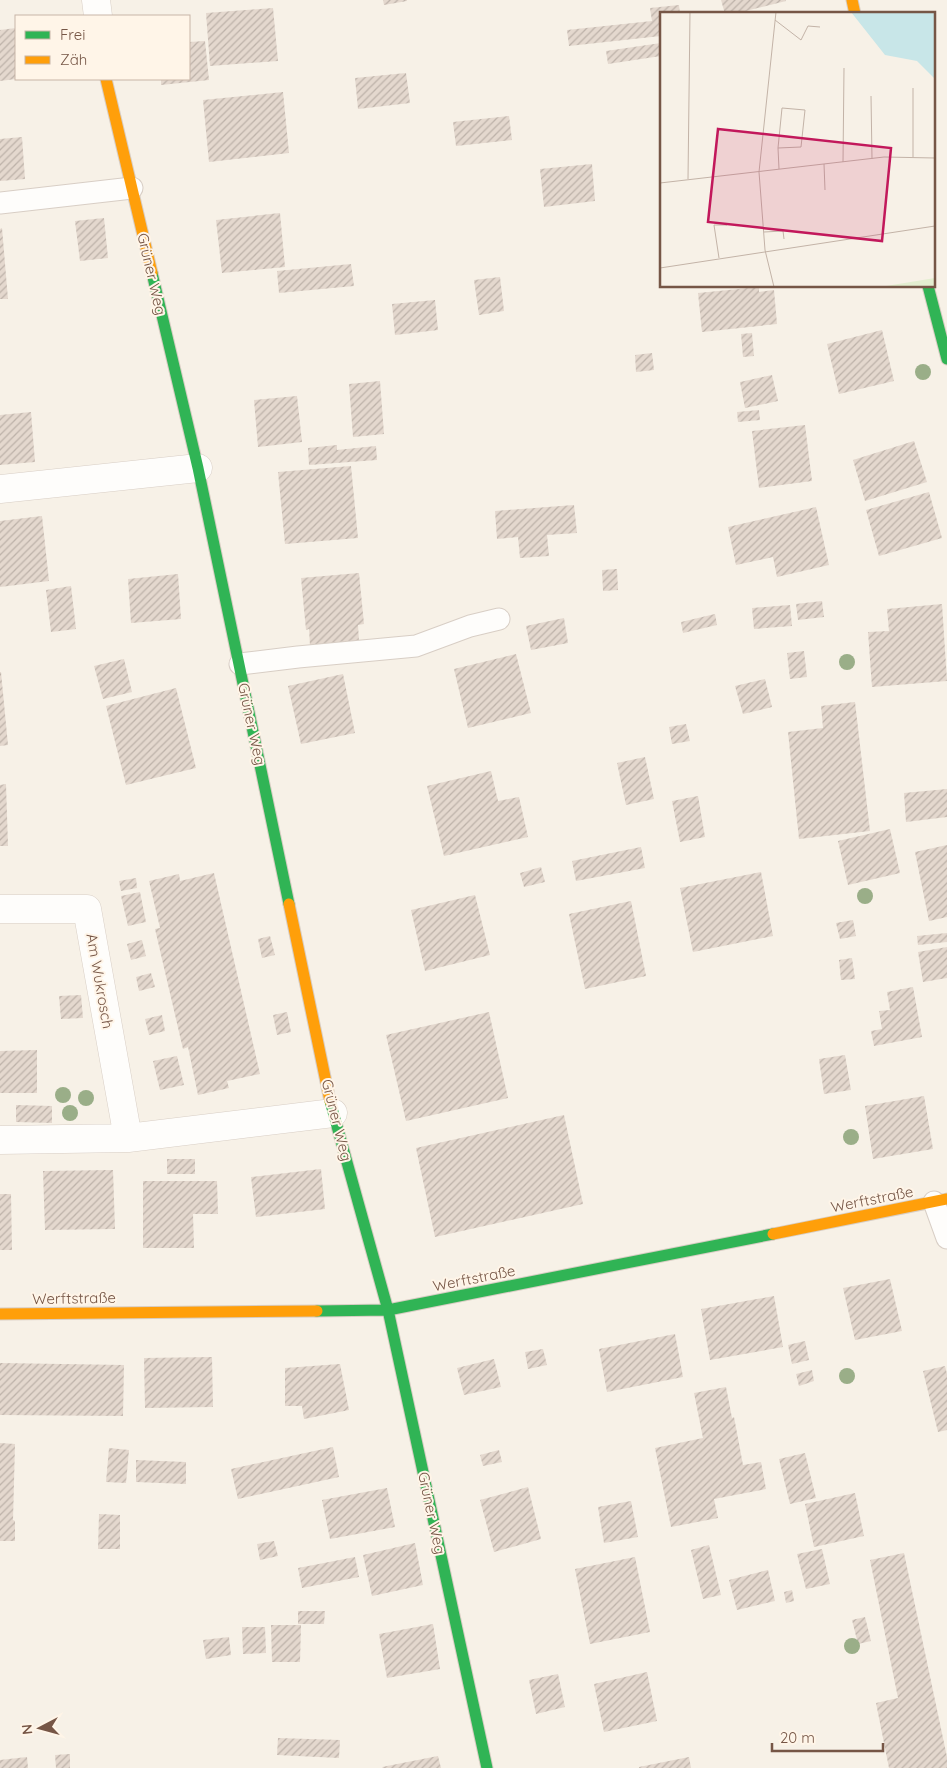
<svg xmlns="http://www.w3.org/2000/svg" width="947" height="1768" viewBox="0 0 947 1768" font-family="Quicksand,sans-serif">
  <style>
    .building { fill: url(#building-hatch) }
    .lines { fill: none; stroke-linecap: round; stroke-linejoin: round }
    .lane-casing { stroke: #d8cec5; stroke-width: 23 }
    .street-casing { stroke: #d8cec5; stroke-width: 29 }
    .fast-casing { stroke: #d8cdc3; stroke-width: 13 }
    .slow-casing { stroke: #d8cdc3; stroke-width: 13 }
    .lane { stroke: #fefdfb; stroke-width: 21 }
    .street { stroke: #fefdfb; stroke-width: 28 }
    .fast { stroke: #30b455; stroke-width: 11 }
    .slow { stroke: #ff9f0a; stroke-width: 11 }
    .tree { fill: #9aae88 }
    .labels { text-anchor: middle; dominant-baseline: central; stroke-width: 4; stroke-linejoin: round; paint-order: stroke }
    .street-label { font-size: 15px; fill: #765646; stroke: #fff5e8 }
    .inset-road { fill: none; stroke: #c3b3a7; stroke-width: 1 }
    .view { fill: #c2185b; fill-opacity: 0.15; stroke: #c2185b; stroke-width: 2.5 }
    .inset-edge { fill: none; stroke: #765646; stroke-width: 2.5 }
  </style>
  <defs>
    <pattern id="building-hatch" width="6" height="6" patternUnits="userSpaceOnUse" patternTransform="scale(1.25)"><rect width="6" height="6" fill="#e4d8ce"/><path d="M-1 1l2-2M0 6l6-6M5 7l2-2" fill="none" stroke="#bdb2a9"/></pattern>
  </defs>
  <rect width="100%" height="100%" fill="#f7f1e7"/>
  <path class="building" d="M 383,0 L 407,0 L 407,1 L 384,5 Z
    M 721,0 L 786,0 L 786,1 L 733,14 L 725,14 Z
    M 679,5 L 680,14 L 661,14 L 661,36 L 569,46 L 567,30 L 652,21 L 650,8 Z
    M 273,8 L 278,61 L 210,66 L 206,13 Z
    M 16,28 L 16,79 L 0,81 L 0,30 Z
    M 205,41 L 209,80 L 161,85 L 161,79 L 189,79 L 189,42 Z
    M 661,43 L 661,56 L 608,64 L 606,51 Z
    M 406,73 L 410,103 L 358,109 L 355,78 Z
    M 283,92 L 289,153 L 209,162 L 203,100 Z
    M 509,116 L 512,140 L 456,146 L 453,122 Z
    M 22,137 L 25,179 L 0,181 L 0,139 Z
    M 592,164 L 595,201 L 544,207 L 540,169 Z
    M 280,213 L 285,267 L 222,273 L 216,220 Z
    M 104,218 L 108,258 L 80,261 L 75,221 Z
    M 2,228 L 8,299 L 0,299 L 0,229 Z
    M 351,264 L 354,286 L 279,293 L 277,271 Z
    M 500,277 L 504,311 L 479,315 L 474,280 Z
    M 759,287 L 759,292 L 774,290 L 777,324 L 702,332 L 698,293 Z
    M 435,300 L 438,330 L 395,335 L 392,304 Z
    M 882,330 L 894,381 L 839,394 L 827,344 Z
    M 752,333 L 754,356 L 743,357 L 741,334 Z
    M 652,353 L 654,370 L 636,372 L 635,355 Z
    M 772,375 L 778,401 L 745,408 L 740,382 Z
    M 380,381 L 384,434 L 353,437 L 349,384 Z
    M 297,396 L 302,442 L 258,447 L 254,400 Z
    M 759,410 L 760,420 L 738,422 L 737,412 Z
    M 31,412 L 35,462 L 0,465 L 0,415 Z
    M 805,425 L 812,481 L 759,488 L 752,431 Z
    M 914,441 L 927,482 L 865,501 L 853,460 Z
    M 337,445 L 337,450 L 376,446 L 377,460 L 309,465 L 308,448 Z
    M 351,466 L 358,538 L 285,544 L 278,472 Z
    M 929,492 L 942,538 L 879,556 L 866,510 Z
    M 574,505 L 577,533 L 547,535 L 549,556 L 520,558 L 518,537 L 497,539 L 495,511 Z
    M 816,507 L 829,565 L 777,577 L 773,557 L 736,565 L 728,527 Z
    M 42,516 L 49,581 L 0,587 L 0,521 Z
    M 617,569 L 618,590 L 603,591 L 602,570 Z
    M 359,573 L 364,624 L 358,625 L 359,641 L 310,646 L 309,629 L 306,630 L 301,578 Z
    M 178,574 L 181,619 L 131,623 L 128,579 Z
    M 71,586 L 76,629 L 51,632 L 46,590 Z
    M 822,601 L 824,617 L 798,620 L 796,604 Z
    M 942,604 L 947,681 L 872,687 L 868,632 L 889,631 L 887,609 Z
    M 790,605 L 792,626 L 754,629 L 752,608 Z
    M 715,614 L 717,625 L 683,633 L 681,622 Z
    M 564,618 L 568,643 L 531,650 L 526,626 Z
    M 804,651 L 807,677 L 790,679 L 787,653 Z
    M 516,654 L 531,713 L 468,728 L 454,669 Z
    M 124,659 L 132,692 L 103,699 L 94,666 Z
    M 0,672 L 1,672 L 8,745 L 0,746 Z
    M 343,674 L 355,733 L 301,744 L 288,686 Z
    M 765,679 L 772,707 L 743,714 L 735,686 Z
    M 176,688 L 196,768 L 126,785 L 106,706 Z
    M 855,702 L 870,831 L 799,839 L 788,732 L 823,728 L 821,706 Z
    M 686,724 L 690,741 L 672,744 L 669,727 Z
    M 645,757 L 654,799 L 626,805 L 617,763 Z
    M 491,771 L 498,801 L 519,797 L 528,837 L 444,856 L 427,786 Z
    M 6,784 L 8,846 L 0,846 L 0,785 Z
    M 947,789 L 947,817 L 906,822 L 904,793 Z
    M 698,796 L 705,837 L 680,842 L 672,801 Z
    M 890,829 L 900,873 L 848,885 L 838,841 Z
    M 947,845 L 947,917 L 929,921 L 915,852 Z
    M 641,847 L 645,868 L 576,881 L 572,861 Z
    M 541,867 L 545,882 L 524,887 L 520,873 Z
    M 761,872 L 773,936 L 693,952 L 680,888 Z
    M 214,873 L 260,1074 L 227,1081 L 229,1088 L 198,1095 L 188,1047 L 183,1049 L 165,972 L 155,929 L 160,928 L 149,881 L 179,874 L 180,881 Z
    M 136,878 L 137,888 L 121,891 L 119,881 Z
    M 140,892 L 146,922 L 128,926 L 121,896 Z
    M 475,895 L 490,955 L 425,971 L 411,910 Z
    M 631,901 L 646,976 L 585,989 L 569,914 Z
    M 853,920 L 856,936 L 840,939 L 836,923 Z
    M 947,933 L 947,942 L 918,945 L 917,936 Z
    M 270,936 L 275,955 L 262,958 L 258,939 Z
    M 142,940 L 146,956 L 131,960 L 127,944 Z
    M 947,947 L 947,978 L 923,982 L 918,952 Z
    M 852,958 L 855,979 L 841,980 L 839,960 Z
    M 151,973 L 155,987 L 139,991 L 136,977 Z
    M 913,987 L 922,1037 L 874,1046 L 871,1031 L 882,1029 L 879,1011 L 890,1010 L 887,992 Z
    M 81,995 L 83,1018 L 61,1019 L 59,996 Z
    M 287,1012 L 291,1032 L 277,1035 L 273,1015 Z
    M 489,1012 L 508,1098 L 406,1121 L 386,1035 Z
    M 162,1015 L 165,1031 L 149,1035 L 145,1019 Z
    M 37,1050 L 37,1093 L 0,1093 L 0,1051 Z
    M 845,1055 L 851,1090 L 824,1094 L 819,1059 Z
    M 177,1056 L 184,1085 L 160,1090 L 153,1061 Z
    M 924,1096 L 933,1149 L 873,1159 L 865,1106 Z
    M 16,1105 L 52,1106 L 52,1123 L 16,1122 Z
    M 564,1115 L 583,1204 L 435,1237 L 416,1148 Z
    M 167,1159 L 195,1159 L 195,1174 L 167,1174 Z
    M 321,1169 L 325,1209 L 256,1217 L 251,1177 Z
    M 113,1170 L 115,1229 L 45,1230 L 43,1171 Z
    M 143,1181 L 217,1181 L 218,1214 L 193,1214 L 194,1248 L 143,1248 Z
    M 0,1194 L 11,1194 L 12,1250 L 0,1250 Z
    M 890,1279 L 902,1331 L 855,1340 L 843,1288 Z
    M 774,1296 L 783,1347 L 710,1360 L 701,1309 Z
    M 675,1334 L 683,1377 L 607,1392 L 599,1349 Z
    M 805,1341 L 809,1360 L 792,1364 L 788,1345 Z
    M 543,1349 L 547,1365 L 528,1369 L 525,1352 Z
    M 212,1357 L 213,1407 L 145,1408 L 144,1358 Z
    M 494,1359 L 501,1387 L 464,1395 L 457,1368 Z
    M 0,1363 L 124,1365 L 123,1416 L 0,1415 Z
    M 340,1364 L 349,1410 L 304,1419 L 302,1406 L 285,1406 L 285,1368 Z
    M 945,1366 L 947,1374 L 947,1430 L 938,1432 L 923,1371 Z
    M 812,1370 L 814,1381 L 799,1386 L 796,1374 Z
    M 726,1387 L 732,1418 L 734,1417 L 743,1465 L 761,1462 L 766,1489 L 714,1499 L 718,1518 L 671,1527 L 655,1448 L 703,1438 L 694,1393 Z
    M 0,1443 L 15,1444 L 13,1520 L 15,1521 L 15,1541 L 0,1541 Z
    M 333,1447 L 339,1477 L 238,1499 L 231,1469 Z
    M 109,1448 L 129,1450 L 126,1483 L 106,1482 Z
    M 499,1450 L 502,1462 L 483,1466 L 480,1455 Z
    M 805,1453 L 816,1498 L 790,1504 L 779,1459 Z
    M 136,1460 L 186,1462 L 186,1484 L 136,1482 Z
    M 528,1487 L 541,1539 L 494,1552 L 480,1500 Z
    M 387,1488 L 395,1527 L 330,1539 L 322,1500 Z
    M 855,1493 L 864,1536 L 814,1547 L 805,1504 Z
    M 631,1501 L 638,1537 L 604,1543 L 598,1507 Z
    M 99,1514 L 120,1515 L 120,1549 L 98,1549 Z
    M 274,1541 L 278,1556 L 260,1560 L 257,1544 Z
    M 415,1543 L 423,1585 L 372,1596 L 363,1555 Z
    M 709,1545 L 721,1595 L 703,1599 L 691,1550 Z
    M 822,1549 L 830,1584 L 806,1589 L 797,1554 Z
    M 904,1553 L 947,1757 L 947,1768 L 889,1768 L 876,1703 L 898,1698 L 870,1560 Z
    M 355,1557 L 359,1577 L 302,1588 L 298,1568 Z
    M 635,1557 L 650,1632 L 590,1644 L 575,1569 Z
    M 768,1570 L 775,1601 L 737,1610 L 729,1580 Z
    M 792,1590 L 794,1601 L 786,1603 L 784,1592 Z
    M 298,1611 L 325,1611 L 324,1624 L 298,1624 Z
    M 865,1617 L 871,1641 L 858,1644 L 852,1620 Z
    M 433,1624 L 440,1669 L 387,1678 L 379,1634 Z
    M 271,1625 L 301,1625 L 300,1662 L 272,1662 Z
    M 242,1627 L 265,1627 L 266,1653 L 243,1654 Z
    M 229,1637 L 231,1655 L 206,1659 L 203,1640 Z
    M 647,1672 L 657,1721 L 604,1732 L 594,1684 Z
    M 558,1674 L 565,1707 L 536,1714 L 529,1680 Z
    M 278,1738 L 340,1740 L 339,1758 L 277,1755 Z
    M 70,1754 L 70,1768 L 56,1768 L 55,1755 Z
    M 438,1756 L 441,1768 L 383,1768 L 382,1767 Z
    M 27,1757 L 28,1768 L 0,1768 L 0,1760 Z
    M 689,1757 L 691,1768 L 639,1768 L 639,1767 Z"/>
  <g class="lines">
    <defs>
      <path id="lane" d="M 0,203 L 132,188
        M 240,664 L 298,657 L 416,646 L 470,626 L 499,619
        M 934,1202 L 947,1238"/>
      <path id="street" d="M 96,0 L 98,16
        M 0,489 L 198,468
        M 0,909 L 87,909 L 128,1138 L 333,1113
        M 0,1140 L 128,1138"/>
      <path id="fast" d="M 152,273 L 198,468 L 289,904
        M 928,286 L 947,359
        M 330,1101 L 388,1310 L 487,1768
        M 317,1311 L 388,1310 L 773,1234"/>
      <path id="slow" d="M 852,0 L 855,14
        M 106,79 L 152,273
        M 289,904 L 330,1101
        M 773,1234 L 947,1199
        M 0,1314 L 317,1311"/>
    </defs>
    <use href="#lane" class="lane-casing"/>
    <use href="#street" class="street-casing"/>
    <use href="#fast" class="fast-casing"/>
    <use href="#slow" class="slow-casing"/>
    <use href="#lane" class="lane"/>
    <use href="#street" class="street"/>
    <use href="#fast" class="fast"/>
    <use href="#slow" class="slow"/>
  </g>
  <g class="tree">
    <circle cx="923" cy="372" r="8"/>
    <circle cx="847" cy="662" r="8"/>
    <circle cx="865" cy="896" r="8"/>
    <circle cx="63" cy="1095" r="8"/>
    <circle cx="86" cy="1098" r="8"/>
    <circle cx="70" cy="1113" r="8"/>
    <circle cx="851" cy="1137" r="8"/>
    <circle cx="847" cy="1376" r="8"/>
    <circle cx="852" cy="1646" r="8"/>
  </g>
  <g class="labels">
    <g class="street-label">
      <text transform="translate(152 274) rotate(77)">Grüner Weg</text>
      <text transform="translate(252 724) rotate(78)">Grüner Weg</text>
      <text transform="translate(100 981) rotate(80)">Am Wukrosch</text>
      <text transform="translate(337 1120) rotate(76)">Grüner Weg</text>
      <text transform="translate(872 1199) rotate(-11)">Werftstraße</text>
      <text transform="translate(474 1278) rotate(-11)">Werftstraße</text>
      <text transform="translate(74 1298) rotate(-1)">Werftstraße</text>
      <text transform="translate(432 1513) rotate(78)">Grüner Weg</text>
    </g>
  </g>
  <g transform="translate(660 12)">
    <rect width="275" height="275" fill="#f7f1e7"/>
    <path d="M 275,266 L 275,275 L 220,275 Z" fill="#e3eed0"/>
    <path d="M 191,0 L 275,0 L 275,67 L 257,49 L 225,43 Z" fill="#c8e6e8"/>
    <path class="inset-road" d="M 115,8 L 141,28 L 148,14 L 160,15M 253,76 L 253,145M 211,84 L 212,147M 118,136 L 122,96 L 145,98 L 141,135 L 118,136 L 119,157M 183,150 L 184,56M 164,152 L 165,178M 28,167 L 30,0M 0,171 L 224,145 L 275,146M 104,220 L 123,219 L 124,227M 59,246 L 54,213 L 67,213M 0,256 L 275,214M 114,275 L 105,238 L 99,160 L 116,0"/>
    <path class="view" d="M 58,117 L 231,136 L 222,229 L 48,210 Z"/>
    <rect width="275" height="275" class="inset-edge"/>
  </g>
  <rect x="15" y="15" width="175" height="65" fill="#fff5e8" stroke="#c8b5a7"/>
  <rect x="25" y="31" width="25" height="8" fill="#30b455" stroke="#c8b5a7"/>
  <text x="60" y="40" font-size="15" fill="#765646">Frei</text>
  <rect x="25" y="56" width="25" height="8" fill="#ff9f0a" stroke="#c8b5a7"/>
  <text x="60" y="65" font-size="15" fill="#765646">Zäh</text>
  <g transform="translate(40 1728) rotate(264)" stroke="#fff5e8" stroke-width="4" paint-order="stroke">
  <path d="M0-4L9 19L0 12L-9 19Z" fill="#765646"/>
  <text y="-8" font-size="14" font-weight="bold" text-anchor="middle" fill="#765646">N</text>
  </g>
  <path d="M772 1743v8h111v-8" fill="none" stroke="#765646" stroke-width="2.5"/>
  <text x="780" y="1743" font-size="15" fill="#765646" stroke="#fff5e8" stroke-width="4" paint-order="stroke">20 m</text>
</svg>
